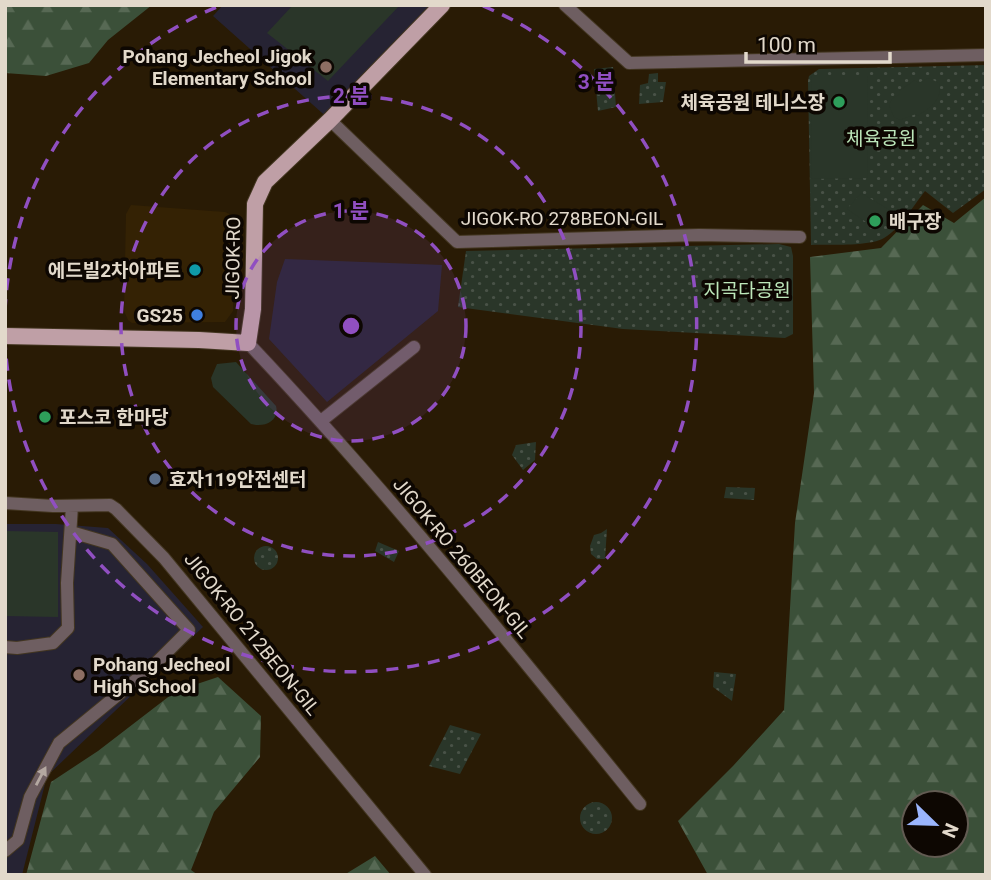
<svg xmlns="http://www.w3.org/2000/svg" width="991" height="880" viewBox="0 0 991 880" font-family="Roboto,'Noto Sans KR',sans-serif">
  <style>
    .built { fill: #342204 }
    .education { fill: #262333 }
    .grass { fill: url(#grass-dots) }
    .forest { fill: url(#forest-firs); fill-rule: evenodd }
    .garden { fill: #2a3629 }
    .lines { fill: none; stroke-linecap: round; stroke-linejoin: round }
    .minor-casing { stroke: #433621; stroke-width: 14 }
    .major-casing { stroke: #433621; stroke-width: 18 }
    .minor { stroke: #6e5e61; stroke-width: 12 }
    .major { stroke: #bf9fa6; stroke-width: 16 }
    .oneway { fill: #b4a8a1 }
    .ring { fill: none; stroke: #904fc1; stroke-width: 3.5; stroke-dasharray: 12 9 }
    .education-dot { fill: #8d6e63; stroke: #0d0702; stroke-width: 2.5 }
    .leisure-dot { fill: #2e9e5b; stroke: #0d0702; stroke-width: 2.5 }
    .culture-dot { fill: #0f9aa8; stroke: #0d0702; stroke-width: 2.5 }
    .shop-dot { fill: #3f7fe0; stroke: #0d0702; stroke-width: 2.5 }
    .service-dot { fill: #5c6f8a; stroke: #0d0702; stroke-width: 2.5 }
    .labels { text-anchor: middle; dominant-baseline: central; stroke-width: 7; stroke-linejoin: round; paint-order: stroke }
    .poi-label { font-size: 19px; font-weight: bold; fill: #e2d9cb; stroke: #0d0702; text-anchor: end }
    .park-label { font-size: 19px; fill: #bde7ba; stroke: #0d0702 }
    .street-label { font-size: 19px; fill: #e2d9cb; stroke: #0d0702 }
    .centre { fill: #904fc1; stroke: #0d0702; stroke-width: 3.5 }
    .ring-label { font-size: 21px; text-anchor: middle; font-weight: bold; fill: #904fc1; stroke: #0d0702; stroke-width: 7; stroke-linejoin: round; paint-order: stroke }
  </style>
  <defs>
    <pattern id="grass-dots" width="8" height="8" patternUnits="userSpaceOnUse" patternTransform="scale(1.75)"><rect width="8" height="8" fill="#2a3629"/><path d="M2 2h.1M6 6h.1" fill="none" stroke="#495247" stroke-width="1.8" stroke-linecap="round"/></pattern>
    <pattern id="forest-firs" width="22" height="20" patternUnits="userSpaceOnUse" patternTransform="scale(1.75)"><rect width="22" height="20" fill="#3b5039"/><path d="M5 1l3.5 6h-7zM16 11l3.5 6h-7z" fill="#576954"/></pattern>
  </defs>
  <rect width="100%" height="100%" fill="#291b05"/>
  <path class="built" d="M 131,205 L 225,212 L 234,216 L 233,311 L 225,322 L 132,323 L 128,320 L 124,311 L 126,214 Z"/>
  <path class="education" d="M 223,5 L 442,5 L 330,120 L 213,16 Z
    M 285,259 L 442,265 L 438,311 L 327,402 L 269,339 L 277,282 Z
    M 5,524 L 56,524 L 108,528 L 147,564 L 203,627 L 47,776 L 22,875 L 5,875 Z"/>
  <path class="grass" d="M 986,65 L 986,189 L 953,213 L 925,191 C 913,206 901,228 884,238 C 868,247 830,244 811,245 L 808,81 L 809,76 L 819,69 Z
    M 613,67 L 616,107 L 598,111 L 594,69 Z
    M 658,73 L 658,82 L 666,82 L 663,102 L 639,104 L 640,85 L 648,83 L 649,74 Z
    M 779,244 L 791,247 L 793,256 L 793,334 L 785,338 L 623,329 L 458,307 L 466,251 Z
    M 536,442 L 535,460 L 523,470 L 512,455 L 516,445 Z
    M 726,487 L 755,488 L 754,500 L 724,498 Z
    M 607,529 L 605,559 L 597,559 L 591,554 L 590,546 L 594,535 L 601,533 Z
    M 378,542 L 399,551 L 394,562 L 375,551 Z
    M254 558a12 12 0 1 1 24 0a12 12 0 1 1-24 0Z
    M 714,672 L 736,674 L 732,701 L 713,687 Z
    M 450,725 L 481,734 L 460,774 L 429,766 Z
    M580 818a16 16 0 1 1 32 0a16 16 0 1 1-32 0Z"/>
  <path class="forest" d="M 5,5 L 152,5 L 108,40 L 89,63 L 46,76 L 5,73 Z
    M 986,197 L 986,875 L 708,875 L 678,821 L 733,766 L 784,710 L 795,523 L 814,393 L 810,257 L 881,248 L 923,205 L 954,223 ZM 914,803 L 956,803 L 956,845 L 914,845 Z
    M 218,677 L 261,716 L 260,757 L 214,812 L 191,870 L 198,875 L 26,875 L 51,782 L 98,751 L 176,691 Z
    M 375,856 L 391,875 L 344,875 Z"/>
  <path class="garden" d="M 293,5 L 400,5 L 328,81 L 267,33 Z
    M 811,76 L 867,76 L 868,178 L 812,179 Z
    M 929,78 L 939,83 C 943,100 930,108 917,116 L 916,114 L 900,120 L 894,117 L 889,105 L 892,99 L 900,94 L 899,91 L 915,80 L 918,83 Z
    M 861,193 L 893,212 L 879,231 L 847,209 Z
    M 236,362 L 276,406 C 280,421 264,428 251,424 L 213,387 L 211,378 L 217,364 Z
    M 5,531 L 58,532 L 58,617 L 5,616 Z"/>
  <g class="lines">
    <defs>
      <path id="minor" d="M 565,5 L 629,63 L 986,55
        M 330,120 L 457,242 L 699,235 L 800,237
        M 248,343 C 387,490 513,647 640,804
        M 321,421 L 414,347
        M 5,503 L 53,506 L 110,505 L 116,509 L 164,558 L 425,875
        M 5,647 L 17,648 L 53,643 L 68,628 L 67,583 L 72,506
        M 5,851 L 18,840 L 30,797 L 59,743 L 153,666 L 189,630 L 112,544 L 71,532"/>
      <path id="major" d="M 5,336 L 199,340 L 248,343 L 253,309 L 255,204 L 265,182 L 330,120 L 442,5"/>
    </defs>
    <use href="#minor" class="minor-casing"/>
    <use href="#major" class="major-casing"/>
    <use href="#minor" class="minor"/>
    <use href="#major" class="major"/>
  </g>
  <defs><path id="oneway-solid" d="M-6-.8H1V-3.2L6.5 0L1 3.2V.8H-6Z" transform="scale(1.75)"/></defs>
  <use class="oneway" href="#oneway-solid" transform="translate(41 776) rotate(-62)"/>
  <circle cx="351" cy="326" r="115" fill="#904fc1" fill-opacity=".12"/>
  <g class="ring">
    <circle cx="351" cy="326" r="115"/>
    <circle cx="351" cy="326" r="230"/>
    <path d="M5 311A346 346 0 0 1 219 6M483 6A346 346 0 1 1 5 341"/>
  </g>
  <g class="education-dot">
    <circle cx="326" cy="67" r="7"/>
    <circle cx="79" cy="675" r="7"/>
  </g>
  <g class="leisure-dot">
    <circle cx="839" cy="102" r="7"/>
    <circle cx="875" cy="221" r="7"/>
    <circle cx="45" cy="417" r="7"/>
  </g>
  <circle class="culture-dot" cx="195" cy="270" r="7"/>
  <circle class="shop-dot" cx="197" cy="315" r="7"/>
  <circle class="service-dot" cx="155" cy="479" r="7"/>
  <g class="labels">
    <g class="poi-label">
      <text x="312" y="56">Pohang Jecheol Jigok<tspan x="312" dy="22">Elementary School</tspan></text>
      <text x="825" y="102">체육공원 테니스장</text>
      <text x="889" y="221" text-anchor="start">배구장</text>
      <text x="181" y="270">에드빌2차아파트</text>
      <text x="183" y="315">GS25</text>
      <text x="59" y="417" text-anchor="start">포스코 한마당</text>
      <text x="169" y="479" text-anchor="start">효자119안전센터</text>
      <text x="93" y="664" text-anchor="start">Pohang Jecheol<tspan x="93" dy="22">High School</tspan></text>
    </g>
    <g class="park-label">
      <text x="881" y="138">체육공원</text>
      <text x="747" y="290">지곡다공원</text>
    </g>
    <g class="street-label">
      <text x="562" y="218">JIGOK-RO 278BEON-GIL</text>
      <text transform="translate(233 258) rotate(-89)">JIGOK-RO</text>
      <text transform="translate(462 558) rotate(50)">JIGOK-RO 260BEON-GIL</text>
      <text transform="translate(252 634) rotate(51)">JIGOK-RO 212BEON-GIL</text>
    </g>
  </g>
  <circle cx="351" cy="326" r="10" class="centre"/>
  <g class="ring-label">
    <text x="596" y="89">3 분</text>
    <text x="351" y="103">2 분</text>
    <text x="351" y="218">1 분</text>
  </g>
  <rect width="991" height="880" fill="none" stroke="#e2d9cb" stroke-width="14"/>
  <g transform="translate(935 824) rotate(113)"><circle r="33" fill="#0d0702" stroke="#625b52" stroke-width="2"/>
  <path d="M0-5L12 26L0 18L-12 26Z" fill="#9ab5fd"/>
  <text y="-10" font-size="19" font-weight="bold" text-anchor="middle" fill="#e2d9cb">N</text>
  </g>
  <path d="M746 52v10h144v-10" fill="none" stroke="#e2d9cb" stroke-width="3.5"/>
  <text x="757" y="52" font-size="21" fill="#e2d9cb" stroke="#0d0702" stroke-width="5" paint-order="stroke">100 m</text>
</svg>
